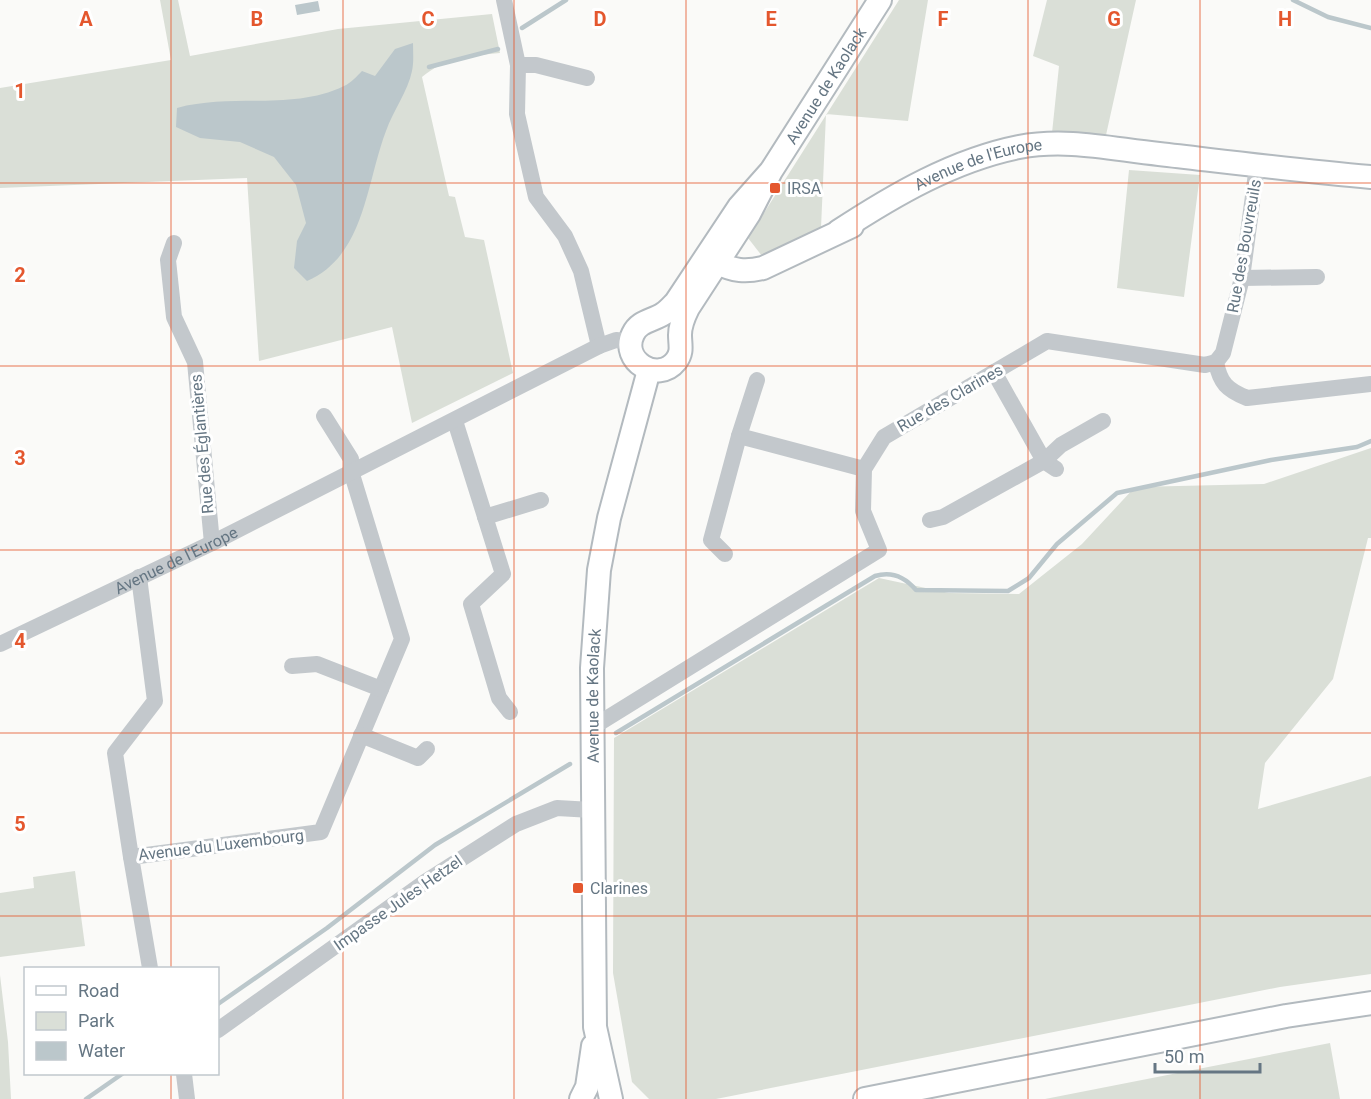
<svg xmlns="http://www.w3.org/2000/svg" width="1371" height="1099" viewBox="0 0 1371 1099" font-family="Roboto,sans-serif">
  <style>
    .green { fill: #dadfd7 }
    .water { fill: #bbc7cb }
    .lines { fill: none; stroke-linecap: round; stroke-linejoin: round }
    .stream { stroke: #bbc7cb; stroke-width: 4.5 }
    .secondary-casing { stroke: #b3babf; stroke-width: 26 }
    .street { stroke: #c3c8cc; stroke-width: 16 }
    .secondary { stroke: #fff; stroke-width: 22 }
    .grid { fill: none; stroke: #e4572e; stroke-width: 1.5; stroke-opacity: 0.55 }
    .poi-dot { fill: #e4572e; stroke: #fff; stroke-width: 2 }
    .labels { text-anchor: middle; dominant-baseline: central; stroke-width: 6; stroke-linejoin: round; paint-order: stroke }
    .street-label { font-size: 16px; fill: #657683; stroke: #fff }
    .poi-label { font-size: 16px; fill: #657683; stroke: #fff; text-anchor: start }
    .grid-label { font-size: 20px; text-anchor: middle; font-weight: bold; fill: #e4572e; stroke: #fff; stroke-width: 6; stroke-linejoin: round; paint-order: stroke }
  </style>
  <rect width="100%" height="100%" fill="#fafaf8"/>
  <path class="green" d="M 160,0 L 178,0 L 190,56 L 338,29 L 492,14 L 500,53 C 471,56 444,58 422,77 L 449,196 L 455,197 L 465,237 L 484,240 L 513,373 L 412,423 L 392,327 L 259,361 L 247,178 L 0,188 L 0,88 L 171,60 Z
    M 899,0 L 928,0 L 908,121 L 826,114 L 821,228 L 762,256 L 748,238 Z
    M 1047,0 L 1136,0 L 1106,135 L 1052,133 L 1059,66 L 1033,56 Z
    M 1129,170 L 1200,175 L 1184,297 L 1117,288 Z
    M 1371,448 L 1371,538 L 1368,538 L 1333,679 L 1265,763 L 1258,809 L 1371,776 L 1371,974 L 1280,987 L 716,1099 L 649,1099 L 632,1082 L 613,973 L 614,738 L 879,578 L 949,593 L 1019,594 L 1082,544 L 1135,487 L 1264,484 Z
    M 75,871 L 85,946 L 0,957 L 0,893 L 34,888 L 33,877 Z
    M 0,975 L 8,1042 L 11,1099 L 0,1099 Z
    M 1330,1043 L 1340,1099 L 1045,1099 Z"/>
  <path class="water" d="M 318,1 L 320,11 L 297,15 L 295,5 Z
    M 413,43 C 413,52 414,62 412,71 C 408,91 393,111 386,131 C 366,183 365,256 307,281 L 294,268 L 297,241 L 306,223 L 296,185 L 274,157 L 240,142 L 200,138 L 176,127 L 177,108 C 231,93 293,111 344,86 C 351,83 357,76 362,71 L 375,76 L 395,49 Z"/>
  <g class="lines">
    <path class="stream" d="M 1293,0 L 1328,17 L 1371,28
      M 522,28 L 566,0
      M 429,67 L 498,49
      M 616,733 L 875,576 C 891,571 905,577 916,590 L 1008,591 L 1029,578 L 1057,544 L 1117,493 L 1271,460 L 1357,447 L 1371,441
      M 218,1004 L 327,928 L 435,845 L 570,764
      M 86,1099 L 122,1074"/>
    <defs>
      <g id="secondary">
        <path id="s2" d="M 771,171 L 739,207 L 676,302 C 672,306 668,311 663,314 C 652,321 639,321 633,334 C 620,361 658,384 676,361 C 683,352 680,345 680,335 C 680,325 684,316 688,308 L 749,214 L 771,171 L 880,0"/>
        <path id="s3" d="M 839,231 C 894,195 954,160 1019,147 C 1067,138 1111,149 1159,154 C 1229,162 1300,171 1371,177"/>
        <path d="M 707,269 L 718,263 C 733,271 746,272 763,268 L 852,226"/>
        <path d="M 581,1099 L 587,1087 L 593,1046"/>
        <path id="s4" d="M 611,1099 L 595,1027 L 592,668 L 599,570 L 609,518 L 649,370"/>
        <path d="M 865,1099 L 1286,1016 L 1371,1003"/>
      </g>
    </defs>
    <use href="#secondary" class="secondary-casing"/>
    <g class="street">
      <path d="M 504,0 L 518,65 L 517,114 L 536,197 L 565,236 L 581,271 L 599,346"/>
      <path d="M 518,65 L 536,65 L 587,78"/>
      <path d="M 1257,166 L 1242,278 L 1223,353 L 1216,362 C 1220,383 1227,390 1247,398 L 1371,384"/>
      <path d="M 174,243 L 168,260 L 174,317 L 195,362 L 212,543"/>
      <path d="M 1242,278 L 1317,277"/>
      <path d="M 994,372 L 1044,461 L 1056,469"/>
      <path d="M 455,421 L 503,574 L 471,604 L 499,698 L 510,712"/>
      <path d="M 739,436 L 757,380"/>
      <path d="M 485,517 L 541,500"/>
      <path d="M 930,520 L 943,517 L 1044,461 L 1061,445 L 1103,421"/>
      <path d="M 725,554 L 711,540 L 739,436 L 864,469"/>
      <path d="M 139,577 L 155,701 L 115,753 L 131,857 L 321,832 L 402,639 L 351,471 L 351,459 L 324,416"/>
      <path id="s1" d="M 0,644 L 212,543 L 599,346 L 616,340 L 630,342"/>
      <path d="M 292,666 L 317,664 L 381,689"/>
      <path d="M 591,722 L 601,722 L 879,550 L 863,511 L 864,469 L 884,437 L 1047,341 L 1205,365 L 1216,362"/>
      <path d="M 361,735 L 418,758 L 427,749"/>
      <path d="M 131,857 L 150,968"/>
      <path d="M 218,1030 L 425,882 L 516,824 L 557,808 L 592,810"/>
      <path d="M 184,1074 L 187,1099"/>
    </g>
    <use href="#secondary" class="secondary"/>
  </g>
  <path class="grid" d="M 171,0 L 171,968M 343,0 L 343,1099M 514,0 L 514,1099M 686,0 L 686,1099M 857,0 L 857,1099M 1028,0 L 1028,1099M 1200,0 L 1200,1099M 0,183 L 1371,183M 0,366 L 1371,366M 0,550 L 1371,550M 0,733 L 1371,733M 0,916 L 1371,916M 171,1074 L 171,1099"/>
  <g class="poi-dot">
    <rect x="769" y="182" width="12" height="12" rx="3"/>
    <rect x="572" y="882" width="12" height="12" rx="3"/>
  </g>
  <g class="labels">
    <g class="street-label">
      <text stroke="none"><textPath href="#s2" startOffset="608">Avenue de Kaolack</textPath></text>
      <text stroke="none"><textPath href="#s3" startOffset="156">Avenue de l'Europe</textPath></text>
      <text transform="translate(1244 246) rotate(-80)">Rue des Bouvreuils</text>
      <text transform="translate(950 398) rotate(-30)">Rue des Clarines</text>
      <text transform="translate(202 444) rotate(-95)">Rue des Églantières</text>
      <text stroke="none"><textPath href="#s1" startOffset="195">Avenue de l'Europe</textPath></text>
      <text stroke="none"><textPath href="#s4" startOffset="405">Avenue de Kaolack</textPath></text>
      <text transform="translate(221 845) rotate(-7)">Avenue du Luxembourg</text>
      <text transform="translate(398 903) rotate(-35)">Impasse Jules Hetzel</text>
    </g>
    <g class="poi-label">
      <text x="787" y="188">IRSA</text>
      <text x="590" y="888">Clarines</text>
    </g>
  </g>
  <g class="grid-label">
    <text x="86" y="26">A</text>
    <text x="257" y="26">B</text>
    <text x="428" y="26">C</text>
    <text x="600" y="26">D</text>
    <text x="771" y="26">E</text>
    <text x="943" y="26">F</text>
    <text x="1114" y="26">G</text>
    <text x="1285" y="26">H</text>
    <text x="20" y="98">1</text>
    <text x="20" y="282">2</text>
    <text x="20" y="465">3</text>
    <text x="20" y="648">4</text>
    <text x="20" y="831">5</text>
  </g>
  <rect x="24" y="967" width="195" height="108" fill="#ffffff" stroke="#c1c8cd" stroke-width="1.5"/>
  <rect x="36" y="986" width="30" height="9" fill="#ffffff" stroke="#c1c8cd" stroke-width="1.5"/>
  <text x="78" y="997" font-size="18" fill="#657683">Road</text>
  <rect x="36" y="1012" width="30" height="18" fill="#dadfd7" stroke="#c1c8cd" stroke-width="1.5"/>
  <text x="78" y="1027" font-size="18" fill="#657683">Park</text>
  <rect x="36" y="1042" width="30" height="18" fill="#bbc7cb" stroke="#c1c8cd" stroke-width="1.5"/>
  <text x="78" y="1057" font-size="18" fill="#657683">Water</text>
  <path d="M1155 1063v9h105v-9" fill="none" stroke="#657683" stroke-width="3"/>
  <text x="1164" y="1063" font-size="18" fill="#657683" stroke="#ffffff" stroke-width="4.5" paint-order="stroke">50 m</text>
</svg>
